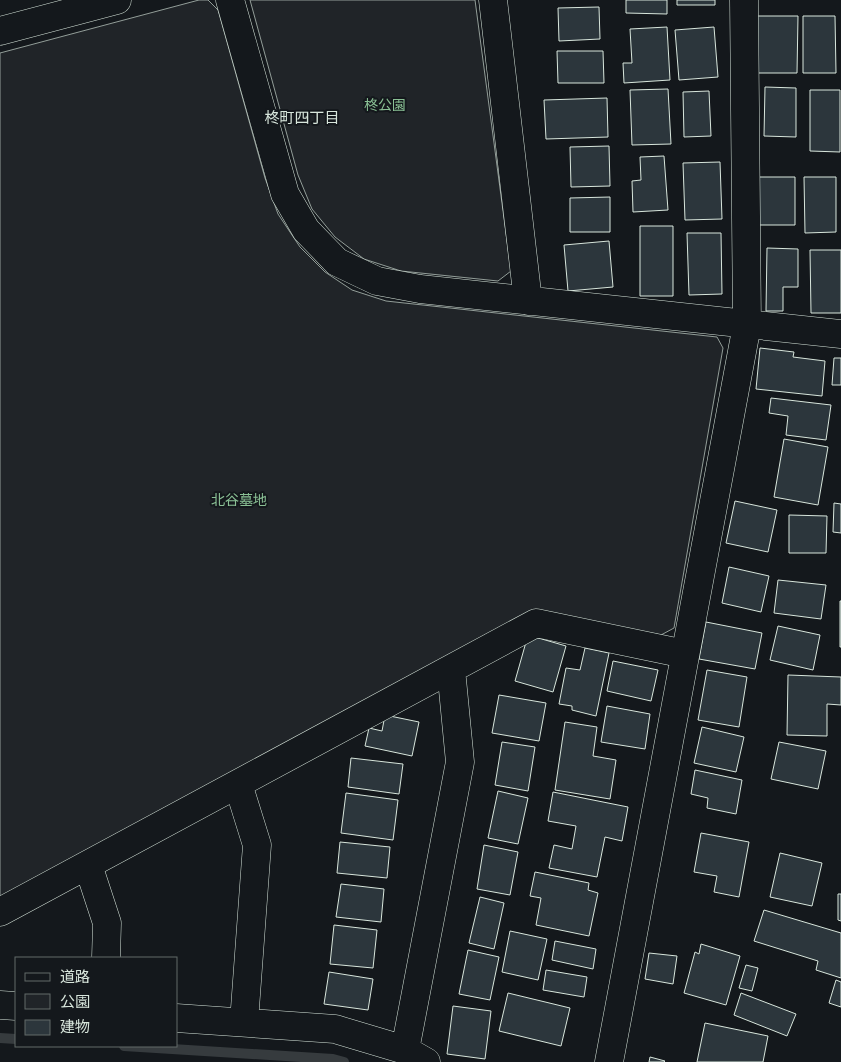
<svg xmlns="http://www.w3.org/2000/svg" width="841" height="1062" viewBox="0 0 841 1062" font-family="'Fira Sans','Noto Sans JP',sans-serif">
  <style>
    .green { fill: #202428; stroke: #939e99 }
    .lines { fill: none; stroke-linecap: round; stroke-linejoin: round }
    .stream { stroke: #363b3e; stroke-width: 10 }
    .building { fill: #2c363c; stroke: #d8e6dc }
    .street-casing { stroke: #d8e6dc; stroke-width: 29 }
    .street { stroke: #14181c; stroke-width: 28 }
    .labels { text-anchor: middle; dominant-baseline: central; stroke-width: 4; stroke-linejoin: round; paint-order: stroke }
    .park-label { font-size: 14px; fill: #8ac095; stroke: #14181c }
    .neighbourhood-label { font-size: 15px; fill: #d8e6dc; stroke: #14181c }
  </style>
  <rect width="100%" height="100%" fill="#14181c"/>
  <path class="green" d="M 199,0 L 208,0 L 218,10 L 265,178 L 278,214 L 300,247 L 325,272 L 352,290 L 386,301 L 717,337 L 723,348 L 674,628 L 661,635 L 535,611 L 0,900 L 0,53 Z
    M 250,0 L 475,0 L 511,271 L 498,281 L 401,271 L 364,259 L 335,237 L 312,209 L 298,175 Z"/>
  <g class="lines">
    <path class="stream" d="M 0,1038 L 16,1039
      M 124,1046 L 333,1059 L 344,1062"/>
  </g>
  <path class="building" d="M 626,0 L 667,0 L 667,14 L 626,13 Z
    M 677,0 L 715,0 L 715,5 L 677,5 Z
    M 599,7 L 600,39 L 559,41 L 558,8 Z
    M 756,16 L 798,16 L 797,73 L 756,73 Z
    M 803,16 L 835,16 L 836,73 L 803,73 Z
    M 667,27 L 670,80 L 624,83 L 623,63 L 632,63 L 630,29 Z
    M 714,27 L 718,77 L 679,80 L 675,30 Z
    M 557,51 L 603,51 L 604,83 L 558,83 Z
    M 765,87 L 796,88 L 796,137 L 764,136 Z
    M 668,89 L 671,144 L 632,145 L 630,90 Z
    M 810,90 L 840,90 L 840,152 L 810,151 Z
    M 709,91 L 711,136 L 684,137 L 683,92 Z
    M 607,98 L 608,137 L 546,139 L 544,100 Z
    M 609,146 L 610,186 L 571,187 L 570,147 Z
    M 664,156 L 668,210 L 633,212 L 632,181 L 641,180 L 640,157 Z
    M 720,162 L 722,219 L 685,220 L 683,163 Z
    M 759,177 L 795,177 L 795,225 L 759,225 Z
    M 804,177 L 836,177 L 836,232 L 805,233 Z
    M 610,197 L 610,232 L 570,232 L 570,198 Z
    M 640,226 L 673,226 L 673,296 L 640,296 Z
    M 687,233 L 721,233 L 722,294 L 689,295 Z
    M 609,241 L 613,287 L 568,291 L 564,245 Z
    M 767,248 L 798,249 L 798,287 L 783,287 L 783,311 L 766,311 Z
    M 810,250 L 841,250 L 841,313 L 811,313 Z
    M 760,348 L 794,352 L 793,357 L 825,361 L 822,396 L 756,389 Z
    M 834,358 L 841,358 L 841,385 L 832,385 Z
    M 771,398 L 831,405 L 826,440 L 786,435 L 788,416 L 769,413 Z
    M 784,439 L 828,447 L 818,505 L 774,497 Z
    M 735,501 L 777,510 L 768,552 L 726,543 Z
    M 834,503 L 841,504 L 841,533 L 833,532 Z
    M 789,515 L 827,516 L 826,553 L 789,553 Z
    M 729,567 L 769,576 L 761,612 L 722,603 Z
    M 778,580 L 826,585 L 821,619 L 774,613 Z
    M 840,601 L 841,601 L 841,647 L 840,647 Z
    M 706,622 L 762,633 L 755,669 L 699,659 Z
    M 778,626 L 820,635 L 813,670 L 770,660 Z
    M 528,635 L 566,646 L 553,692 L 515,681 Z
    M 585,648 L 609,653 L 596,716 L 572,710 L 572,706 L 559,704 L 566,668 L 580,670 Z
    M 613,661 L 658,670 L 651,701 L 607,691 Z
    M 707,670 L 747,677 L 739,727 L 698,720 Z
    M 788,675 L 841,677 L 841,705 L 827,704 L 827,736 L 787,735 Z
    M 499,695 L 546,703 L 539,741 L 492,733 Z
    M 607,706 L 650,714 L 645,749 L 601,742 Z
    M 385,715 L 419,722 L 412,756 L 365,746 L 369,728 L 382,731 Z
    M 565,722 L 597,727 L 593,756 L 616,760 L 610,799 L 555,790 Z
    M 702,727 L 744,737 L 736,772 L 694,763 Z
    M 502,742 L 535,747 L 528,791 L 495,785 Z
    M 779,742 L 826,751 L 818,789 L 771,779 Z
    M 351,758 L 403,764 L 399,794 L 348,787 Z
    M 695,770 L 742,780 L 736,814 L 707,808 L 708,798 L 691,794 Z
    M 498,791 L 528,798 L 518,844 L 488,838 Z
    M 553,792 L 628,807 L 622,841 L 605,837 L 597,877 L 549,868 L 554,845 L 572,849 L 576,826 L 548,821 Z
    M 346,793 L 398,800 L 393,840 L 341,833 Z
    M 701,833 L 749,842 L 739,897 L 714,892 L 717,876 L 694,872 Z
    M 340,842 L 390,847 L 387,878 L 337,873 Z
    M 484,845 L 518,852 L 510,895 L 477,889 Z
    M 780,853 L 822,863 L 812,906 L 770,897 Z
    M 535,872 L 589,883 L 588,890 L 598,893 L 589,936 L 536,925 L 541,898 L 530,896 Z
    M 341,884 L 384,889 L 381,922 L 336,917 Z
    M 838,894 L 841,894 L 841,921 L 838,920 Z
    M 480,897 L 504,903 L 494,949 L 469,943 Z
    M 764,910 L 841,933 L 841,978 L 816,970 L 818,961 L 754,941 Z
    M 334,925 L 377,930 L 373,968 L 330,964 Z
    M 510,931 L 547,939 L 538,980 L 502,972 Z
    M 555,941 L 596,949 L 593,969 L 552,960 Z
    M 701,944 L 740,956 L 726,1005 L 684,993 L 695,952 L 699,954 Z
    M 468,950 L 499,957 L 490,1000 L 459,994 Z
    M 649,953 L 677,956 L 673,984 L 645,979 Z
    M 746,965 L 758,968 L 752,991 L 739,988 Z
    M 546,970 L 587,977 L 584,997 L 543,990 Z
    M 329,972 L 373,979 L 368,1010 L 324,1004 Z
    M 836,980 L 841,982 L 841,1007 L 829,1003 Z
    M 508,993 L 570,1008 L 561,1046 L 499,1031 Z
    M 741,993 L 796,1014 L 787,1036 L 734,1015 Z
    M 453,1006 L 491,1011 L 485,1059 L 447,1054 Z
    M 705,1023 L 768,1036 L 763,1062 L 697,1062 Z
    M 650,1057 L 665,1061 L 664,1062 L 649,1062 Z"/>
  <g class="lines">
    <defs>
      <path id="street" d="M 230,0 L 285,194 L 306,230 L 337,262 L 377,281 L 420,289 L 841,334
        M 493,0 L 528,301
        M 0,31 L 117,0
        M 238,784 L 257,845 L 244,1022
        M 88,865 L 107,923 L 106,958
        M 0,912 L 536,623 L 685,654
        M 0,1005 L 16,1006
        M 176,1018 L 335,1029 L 405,1050 L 426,1062
        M 405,1050 L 460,762 L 451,669
        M 609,1062 L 747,325 L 744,0"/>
    </defs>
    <use href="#street" class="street-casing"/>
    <use href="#street" class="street"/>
  </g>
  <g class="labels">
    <g class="park-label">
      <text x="385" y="105">柊公園</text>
      <text x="239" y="500">北谷墓地</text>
    </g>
    <g class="neighbourhood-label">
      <text x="302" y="118">柊町四丁目</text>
    </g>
  </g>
  <rect x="15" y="957" width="162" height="90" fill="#14181c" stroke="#626a69"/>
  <rect x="25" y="973" width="25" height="8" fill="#14181c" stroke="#626a69"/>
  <text x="60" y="982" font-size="15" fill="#d8e6dc">道路</text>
  <rect x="25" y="994" width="25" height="15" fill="#202428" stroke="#626a69"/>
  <text x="60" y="1007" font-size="15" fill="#d8e6dc">公園</text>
  <rect x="25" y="1020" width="25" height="15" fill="#2c363c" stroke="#626a69"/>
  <text x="60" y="1032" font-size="15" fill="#d8e6dc">建物</text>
</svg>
